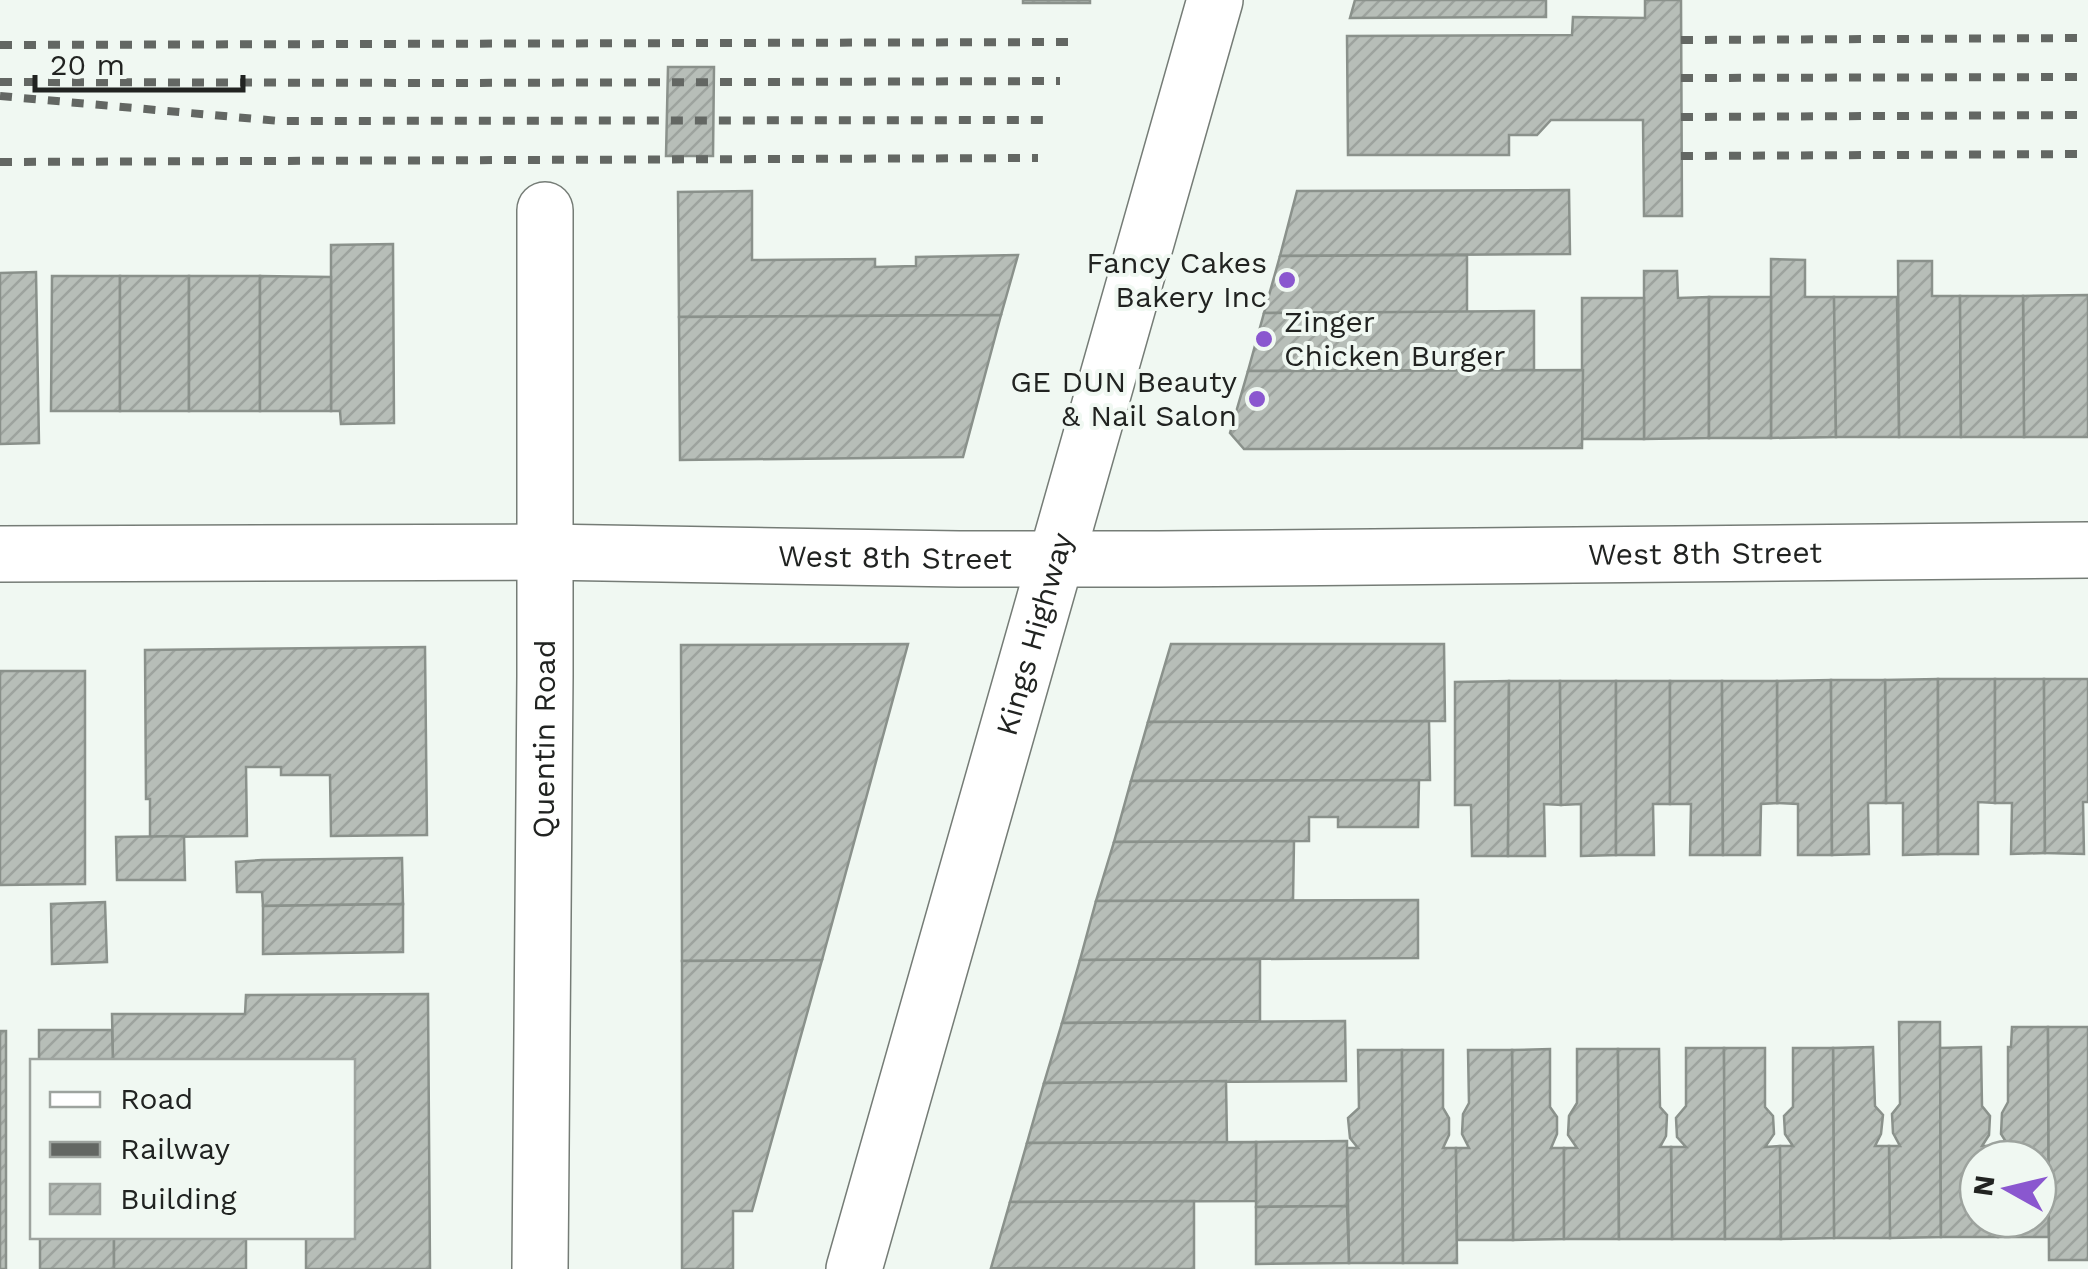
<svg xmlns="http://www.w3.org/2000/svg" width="2088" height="1269" font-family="'Work Sans',sans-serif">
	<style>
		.building { fill: url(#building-hatch); stroke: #8a918b; stroke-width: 2.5 }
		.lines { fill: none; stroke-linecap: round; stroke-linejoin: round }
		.street-casing { stroke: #757c76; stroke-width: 58 }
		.secondary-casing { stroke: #757c76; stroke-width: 58 }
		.street { stroke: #fff; stroke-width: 55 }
		.secondary { stroke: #fff; stroke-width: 55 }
		.rail { stroke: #636763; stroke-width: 8; stroke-dasharray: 12 12; stroke-linecap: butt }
		.poi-dot { fill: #8a57cf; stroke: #f0f8f2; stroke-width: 4 }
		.labels { text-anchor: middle; stroke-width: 8; stroke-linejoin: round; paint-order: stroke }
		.poi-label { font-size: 30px; fill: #212321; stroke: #f0f8f2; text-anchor: end }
		.street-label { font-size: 30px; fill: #212321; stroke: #f0f8f2 }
	</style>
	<defs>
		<pattern id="building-hatch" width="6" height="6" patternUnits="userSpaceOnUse" patternTransform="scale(2.5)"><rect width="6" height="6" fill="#b7beb8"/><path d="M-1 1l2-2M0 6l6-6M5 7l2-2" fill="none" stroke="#9da39e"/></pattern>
	</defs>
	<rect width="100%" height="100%" fill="#f0f8f2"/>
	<g class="building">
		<rect x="1023" y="0" width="67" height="3"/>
		<polygon points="1355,0 1546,0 1546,17 1350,18"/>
		<polygon points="1645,0 1681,0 1682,216 1644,216 1643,120 1551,120 1537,135 1509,135 1509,155 1348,155 1347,36 1572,35 1573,17 1645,18"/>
		<polygon points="668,67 714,67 713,156 666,156"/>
		<polygon points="1569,190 1570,254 1280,256 1297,191"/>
		<polygon points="752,191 752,260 875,259 875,267 916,266 916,257 1018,255 1001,315 679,317 678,192"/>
		<polygon points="393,244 394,423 341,424 340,411 331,411 331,245"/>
		<polygon points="1467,255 1467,312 1264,313 1280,256"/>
		<polygon points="1771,259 1805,260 1805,297 1834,297 1836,437 1771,438"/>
		<polygon points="1898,261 1932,261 1932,296 1960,296 1961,437 1899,437"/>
		<polygon points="1644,271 1677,271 1678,298 1709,297 1709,438 1644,439"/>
		<polygon points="36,272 39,443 0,444 0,273"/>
		<polygon points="52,276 120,276 120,411 51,411"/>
		<rect x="120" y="276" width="69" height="135"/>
		<rect x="189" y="276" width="71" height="135"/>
		<polygon points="260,276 331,277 331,411 260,411"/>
		<polygon points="2088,295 2088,437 2024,437 2023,296"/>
		<polygon points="1960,296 2023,296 2024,437 1961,437"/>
		<rect x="1709" y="297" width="62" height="141"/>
		<polygon points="1834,297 1897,297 1899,437 1836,437"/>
		<rect x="1582" y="298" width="62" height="141"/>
		<polygon points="1534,311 1534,370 1248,371 1264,313"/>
		<polygon points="1001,315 963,457 680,460 679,317"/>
		<polygon points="1583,370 1582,448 1244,449 1230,433 1248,371"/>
		<polygon points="908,644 822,960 682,961 681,645"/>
		<polygon points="1171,644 1444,644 1445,721 1148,722"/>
		<polygon points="425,647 427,835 331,836 330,775 281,775 281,767 246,767 247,836 150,837 150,799 146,799 145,650"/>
		<polygon points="0,671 85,671 85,884 0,885"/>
		<polygon points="1938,679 1938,854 1903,855 1903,803 1886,803 1885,680"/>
		<polygon points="1938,679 1995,679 1995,803 1978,802 1978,854 1938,854"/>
		<polygon points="1995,679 2044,679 2045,853 2011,854 2012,803 1995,803"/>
		<polygon points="2044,679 2088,679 2088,802 2083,802 2084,854 2045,853"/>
		<polygon points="1831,680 1832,855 1798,855 1798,804 1777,803 1777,681"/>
		<polygon points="1831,680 1885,680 1886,803 1868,803 1869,854 1832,855"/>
		<polygon points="1509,681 1508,856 1472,856 1471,805 1455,805 1455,682"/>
		<polygon points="1509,681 1560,681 1561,805 1544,804 1545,856 1508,856"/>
		<polygon points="1560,681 1616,681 1616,855 1581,856 1581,804 1561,805"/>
		<polygon points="1616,681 1670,681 1670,804 1653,804 1654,855 1616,855"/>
		<polygon points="1670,681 1722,681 1723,855 1690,855 1691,804 1670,804"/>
		<polygon points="1722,681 1777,681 1777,803 1761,804 1760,855 1723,855"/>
		<polygon points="1429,721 1430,780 1131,781 1148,722"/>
		<polygon points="1419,780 1418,827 1338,827 1338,817 1309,817 1309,841 1114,842 1131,781"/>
		<polygon points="184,836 185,880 117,880 116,837"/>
		<polygon points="1294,841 1293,901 1096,901 1114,842"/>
		<polygon points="402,858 403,904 263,906 262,892 237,892 236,862 262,860"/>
		<polygon points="1418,900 1418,958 1080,960 1096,901"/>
		<polygon points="105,902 107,962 52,964 51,904"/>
		<polygon points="403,904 403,952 263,954 263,906"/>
		<polygon points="1260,959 1260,1021 1062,1023 1080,960"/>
		<polygon points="822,960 752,1211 733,1211 733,1269 682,1269 682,961"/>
		<polygon points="428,994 430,1269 306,1269 306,1236 352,1236 352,1062 113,1062 112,1014 245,1014 246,995"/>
		<polygon points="1345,1021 1346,1081 1044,1083 1062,1023"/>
		<polygon points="1899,1022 1940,1022 1941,1237 1890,1238 1889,1146 1900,1146 1893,1133 1892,1114 1900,1104"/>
		<polygon points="2012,1027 2048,1027 2049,1237 1998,1237 1998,1219 2038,1219 2038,1159 1998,1159 1998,1146 2008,1145 2001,1134 2002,1113 2008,1102 2008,1047 2011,1047"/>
		<polygon points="2048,1027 2088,1027 2088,1260 2049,1260"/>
		<polygon points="39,1030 112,1030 113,1062 39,1062"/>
		<rect x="0" y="1031" width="6" height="238"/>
		<polygon points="1873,1047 1875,1106 1883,1115 1881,1134 1875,1146 1889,1146 1890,1238 1834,1238 1833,1048"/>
		<polygon points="1981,1047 1982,1106 1990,1116 1989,1135 1982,1146 1998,1146 1998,1159 1978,1159 1978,1219 1998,1219 1998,1237 1941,1237 1940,1048"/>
		<polygon points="1686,1048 1724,1048 1725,1239 1672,1239 1671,1147 1686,1147 1677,1137 1676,1118 1686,1106"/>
		<polygon points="1724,1048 1765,1048 1765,1107 1773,1116 1774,1134 1765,1147 1780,1146 1781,1239 1725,1239"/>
		<polygon points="1793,1048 1833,1048 1834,1238 1781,1239 1780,1146 1793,1146 1785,1134 1784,1116 1793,1107"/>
		<polygon points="1550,1049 1550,1107 1557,1117 1557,1134 1551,1148 1564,1148 1564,1239 1513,1240 1512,1050"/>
		<polygon points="1577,1049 1618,1049 1619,1239 1564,1239 1564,1148 1577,1148 1568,1135 1569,1116 1577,1103"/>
		<polygon points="1618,1049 1659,1049 1660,1107 1667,1115 1666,1136 1660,1147 1671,1147 1672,1239 1619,1239"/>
		<polygon points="1358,1050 1402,1050 1403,1263 1349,1263 1347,1148 1358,1148 1350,1138 1348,1118 1359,1108"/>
		<polygon points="1402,1050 1443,1050 1443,1108 1449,1118 1449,1135 1443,1148 1456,1148 1457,1263 1403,1263"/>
		<polygon points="1468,1050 1512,1050 1513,1240 1457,1240 1456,1148 1469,1148 1462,1134 1463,1114 1469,1103"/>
		<polygon points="1226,1081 1227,1142 1027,1143 1044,1083"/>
		<polygon points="1347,1141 1347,1206 1256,1207 1256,1142"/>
		<polygon points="1256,1142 1256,1201 1010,1202 1027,1143"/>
		<polygon points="1194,1201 1194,1269 991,1268 1010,1202"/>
		<polygon points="1347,1206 1349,1263 1256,1264 1256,1207"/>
		<rect x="40" y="1236" width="74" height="33"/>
		<rect x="114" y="1236" width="132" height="33"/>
	</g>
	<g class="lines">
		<g class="street-casing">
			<g id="street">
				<path id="s1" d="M0 554 545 552 959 559H1159L2088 550"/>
				<path id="s2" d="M540 1269 545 676V210"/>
			</g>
		</g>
		<g class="secondary-casing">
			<g id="secondary">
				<path id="s3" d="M854 1269 1215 0"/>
			</g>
		</g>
		<use href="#street" class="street"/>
		<use href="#secondary" class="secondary"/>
		<g class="rail">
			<polyline points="1681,40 2088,38"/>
			<polyline points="0,45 1071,42"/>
			<polyline points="1681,78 2088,77"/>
			<polyline points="0,82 444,83 1060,81"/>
			<polyline points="0,96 279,121 1050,120"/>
			<polyline points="1681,117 2088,115"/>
			<polyline points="1681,156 2088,154"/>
			<polyline points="0,162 1038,158"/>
		</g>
	</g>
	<g class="poi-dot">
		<circle cx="1287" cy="280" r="10"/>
		<circle cx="1264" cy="339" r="10"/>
		<circle cx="1257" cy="399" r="10"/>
	</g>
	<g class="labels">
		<g class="poi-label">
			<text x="1267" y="273">Fancy Cakes<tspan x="1267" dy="34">Bakery Inc</tspan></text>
			<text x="1284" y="332" text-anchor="start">Zinger<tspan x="1284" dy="34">Chicken Burger</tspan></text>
			<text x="1237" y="392">GE DUN Beauty<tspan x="1237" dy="34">&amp; Nail Salon</tspan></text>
		</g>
		<g class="street-label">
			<text dy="10" stroke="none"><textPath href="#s1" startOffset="1705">West 8th Street</textPath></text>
			<text dy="10" stroke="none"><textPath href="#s1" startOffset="895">West 8th Street</textPath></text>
			<text dy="10" stroke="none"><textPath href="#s3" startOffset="660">Kings Highway</textPath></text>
			<text dy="10" stroke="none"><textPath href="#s2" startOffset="530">Quentin Road</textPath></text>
		</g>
	</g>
	<rect x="30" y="1059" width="325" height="180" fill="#f0f8f2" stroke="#9da39e" stroke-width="2.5"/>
	<rect x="50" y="1092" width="50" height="15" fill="#ffffff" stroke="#9da39e" stroke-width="2.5"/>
	<text x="120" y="1109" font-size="30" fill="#212321">Road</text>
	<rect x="50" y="1142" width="50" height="15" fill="#636763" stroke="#9da39e" stroke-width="2.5"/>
	<text x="120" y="1159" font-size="30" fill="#212321">Railway</text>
	<rect x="50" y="1184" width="50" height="30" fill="url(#building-hatch)" stroke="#9da39e" stroke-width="2.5"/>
	<text x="120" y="1209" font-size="30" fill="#212321">Building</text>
	<g transform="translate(2008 1189) rotate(278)"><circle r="48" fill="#f0f8f2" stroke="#9da39e" stroke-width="2.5"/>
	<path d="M0-8L18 38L0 25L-18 38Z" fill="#8a57cf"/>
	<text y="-15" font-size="28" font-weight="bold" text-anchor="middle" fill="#212321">N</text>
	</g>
	<path d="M35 75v15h208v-15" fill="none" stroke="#212321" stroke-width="5"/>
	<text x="50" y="75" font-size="30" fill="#212321" stroke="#f0f8f2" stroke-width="8" paint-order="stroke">20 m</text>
</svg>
